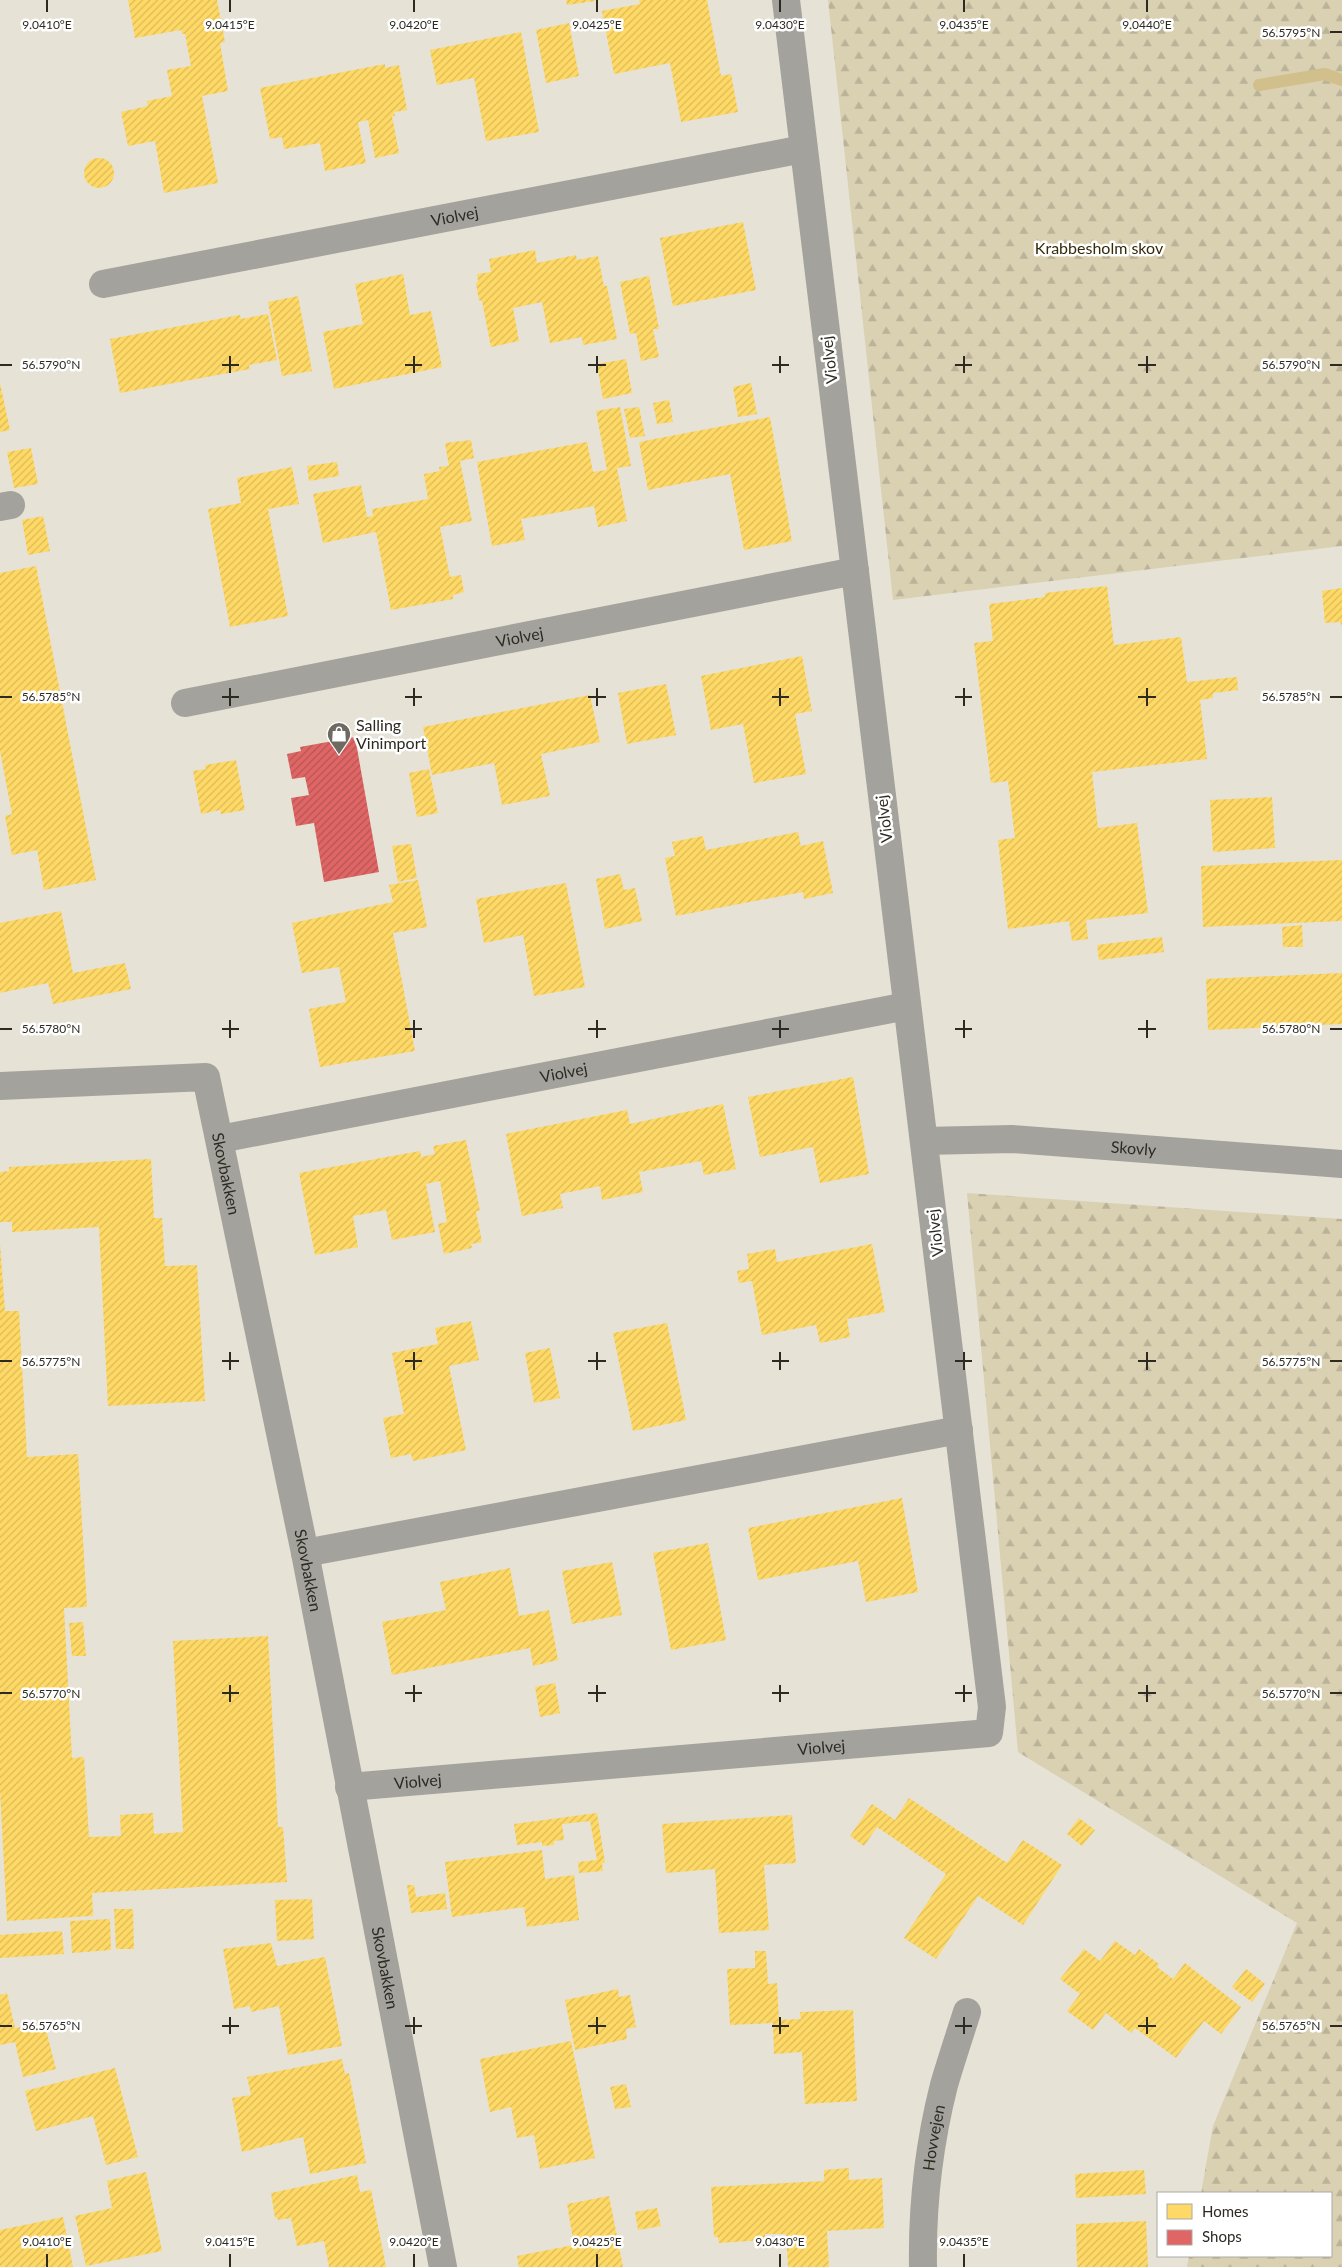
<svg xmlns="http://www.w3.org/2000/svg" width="1342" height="2267" font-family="Lato,sans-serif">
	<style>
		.forest { fill: url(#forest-firs) }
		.homes { fill: url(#homes-hatch) }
		.shops { fill: url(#shops-hatch) }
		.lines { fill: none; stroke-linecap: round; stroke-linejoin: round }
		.stream { stroke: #d2c08c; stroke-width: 12 }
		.minor { stroke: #a4a29d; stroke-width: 28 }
		.ticks { fill: none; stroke: #2d2a22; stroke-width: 2 }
		.labels { text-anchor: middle; stroke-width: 5; stroke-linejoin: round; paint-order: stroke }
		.street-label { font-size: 16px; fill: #2d2a22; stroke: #fff }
		.park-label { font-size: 16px; fill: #352b0a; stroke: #fff }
		.poi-label { font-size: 16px; fill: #2d2a22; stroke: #fff; text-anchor: start }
		.ticks-label { font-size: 12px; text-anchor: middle; fill: #2d2a22; stroke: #fff; stroke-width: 5; stroke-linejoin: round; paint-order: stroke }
	</style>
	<defs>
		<pattern id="forest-firs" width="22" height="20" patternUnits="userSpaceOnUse" patternTransform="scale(1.25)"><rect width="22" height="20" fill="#dad0b2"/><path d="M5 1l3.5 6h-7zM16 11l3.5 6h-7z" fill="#bbb399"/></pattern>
		<pattern id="homes-hatch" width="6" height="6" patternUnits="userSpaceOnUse" patternTransform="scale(1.25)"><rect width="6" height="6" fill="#ffd966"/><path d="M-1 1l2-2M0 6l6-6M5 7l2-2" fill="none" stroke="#dbba58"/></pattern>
		<pattern id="shops-hatch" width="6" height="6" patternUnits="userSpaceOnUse" patternTransform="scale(1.25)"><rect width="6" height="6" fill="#e06666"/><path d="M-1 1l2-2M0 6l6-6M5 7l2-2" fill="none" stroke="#b65454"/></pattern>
	</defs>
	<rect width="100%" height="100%" fill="#e6e2d6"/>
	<g class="forest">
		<polygon points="828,0 1342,0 1342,546 893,600"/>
		<polygon points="967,1193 1342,1219 1342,2267 1187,2267 1189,2256 1331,2256 1331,2193 1201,2193 1213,2126 1297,1923 1018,1752"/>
	</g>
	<g class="homes">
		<polygon points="128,0 217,0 225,42 220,43 228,91 202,96 218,183 164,193 155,141 128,146 121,112 148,106 147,101 172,96 167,70 191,66 185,34 182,34 181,30 135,38"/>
		<polygon points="566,0 595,0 595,1 567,5"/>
		<polygon points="639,0 707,0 721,76 731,74 738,112 681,122 670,63 614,74 602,11 640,4"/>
		<polygon points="569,23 579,76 546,83 536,30"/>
		<polygon points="521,32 539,132 486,141 474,78 437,85 430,50"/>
		<polygon points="385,64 385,68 399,65 407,110 394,112 395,116 392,116 399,153 375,158 368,120 358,122 366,163 325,171 320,143 284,149 282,137 270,139 260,88"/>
		<circle cx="99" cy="173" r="15"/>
		<polygon points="743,222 756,290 673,306 660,238"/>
		<polygon points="535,250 537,263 576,255 577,260 598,256 604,286 607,286 617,339 583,345 582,337 550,343 542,302 513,308 519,341 491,347 482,301 479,300 476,284 478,281 477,274 491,272 489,259"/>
		<polygon points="403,274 410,315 431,311 442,367 334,389 323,332 363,324 355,284"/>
		<polygon points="649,276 659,329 653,329 659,357 641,361 636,333 630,334 620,282"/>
		<polygon points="298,296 312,371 282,376 268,302"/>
		<polygon points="268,314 277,360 249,365 250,369 120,393 110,339 240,315 241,319"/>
		<polygon points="626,359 632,393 603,399 597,364"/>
		<polygon points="0,383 10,430 0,432"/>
		<polygon points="751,383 757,414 738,417 733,387"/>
		<polygon points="669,400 673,422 657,424 653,403"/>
		<polygon points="620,407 631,466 617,468 627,521 598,527 594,506 521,519 525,540 492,546 477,462 587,442 593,472 607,470 596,411"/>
		<polygon points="639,407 645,436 630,438 624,409"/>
		<polygon points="770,417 792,541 744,550 730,474 648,490 639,442"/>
		<polygon points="471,440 474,458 460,461 472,521 440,527 450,577 461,575 464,592 453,595 453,599 391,610 376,532 323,543 313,494 361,485 367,517 373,516 372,509 428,499 424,474 440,471 439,467 449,466 445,443"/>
		<polygon points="31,448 38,484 14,488 7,452"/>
		<polygon points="337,462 339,476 309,481 307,466"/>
		<polygon points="292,467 299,504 268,509 288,616 230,627 208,509 241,503 237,478"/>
		<polygon points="43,516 50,551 28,555 22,520"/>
		<polygon points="36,566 96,880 44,890 37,850 12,855 5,816 12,814 0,751 0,573"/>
		<polygon points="1107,586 1114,645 1181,637 1187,682 1237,677 1238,690 1213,693 1213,698 1200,700 1207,759 1092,772 1098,828 1137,823 1148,913 1086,920 1088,939 1072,941 1069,921 1008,929 998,840 1015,838 1008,781 991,783 974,643 993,641 989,604 1045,597 1045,593"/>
		<polygon points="1342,588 1342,626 1340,622 1325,623 1322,591"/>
		<polygon points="802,656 812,711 795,714 806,774 754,783 743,724 711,730 701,676"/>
		<polygon points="666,684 676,735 627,744 618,693"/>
		<polygon points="590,695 600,742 541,754 550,796 502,805 494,763 432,775 423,727"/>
		<polygon points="236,760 245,810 221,814 220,810 201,814 193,771 206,769 205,765"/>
		<polygon points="429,769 438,813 417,817 409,773"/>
		<polygon points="1272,797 1275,848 1213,852 1210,800"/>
		<polygon points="798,832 801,846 823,841 833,893 804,899 803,892 676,916 665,858 675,856 672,842 703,836 706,850"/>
		<polygon points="411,844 417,878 398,882 392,846"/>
		<polygon points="1342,860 1342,921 1203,927 1201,866"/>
		<polygon points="620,874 624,890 635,888 642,921 605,929 596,879"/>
		<polygon points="418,880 427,927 393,933 415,1051 320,1067 309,1009 346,1002 339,967 302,973 292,923 393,902 389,885"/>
		<polygon points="566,883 585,987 534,996 523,935 484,943 476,899"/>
		<polygon points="61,911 73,973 125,963 131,989 53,1004 48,983 0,993 0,923"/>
		<polygon points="1302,925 1303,947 1283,947 1282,927"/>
		<polygon points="1162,937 1164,952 1099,960 1097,945"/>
		<polygon points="1342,973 1342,1024 1208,1030 1206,979"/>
		<polygon points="853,1077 869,1174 820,1183 813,1147 760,1157 748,1097"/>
		<polygon points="723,1104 736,1169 704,1175 701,1161 639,1172 643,1192 602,1200 600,1186 560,1194 563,1208 522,1216 506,1134 627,1110 630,1124"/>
		<polygon points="466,1140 480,1211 476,1211 482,1242 471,1244 472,1248 444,1254 438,1224 447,1222 440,1181 426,1184 435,1232 392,1240 386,1210 353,1216 358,1247 315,1255 299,1173 420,1151 421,1157 435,1154 433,1146"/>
		<polygon points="151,1159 154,1218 162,1218 165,1266 197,1265 205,1401 108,1406 99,1227 12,1232 12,1222 0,1222 0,1172 9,1171 9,1167"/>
		<polygon points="0,1243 5,1311 19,1311 27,1457 78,1454 87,1607 64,1608 72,1758 84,1757 89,1837 121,1836 120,1815 153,1813 154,1834 183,1832 173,1641 268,1636 278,1827 283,1827 287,1882 92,1893 93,1916 7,1921 0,1790"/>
		<polygon points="872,1244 885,1312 847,1319 850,1337 820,1343 816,1325 762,1335 752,1281 739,1283 737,1271 749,1269 747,1254 775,1249 777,1262"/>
		<polygon points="471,1321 479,1360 449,1366 466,1450 413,1461 411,1454 391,1458 383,1418 404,1414 392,1353 438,1344 435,1328"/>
		<polygon points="667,1323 686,1420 633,1431 613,1333"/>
		<polygon points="550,1348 560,1398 534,1403 525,1353"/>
		<polygon points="902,1498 918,1592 866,1602 858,1561 758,1580 748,1528"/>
		<polygon points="708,1543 726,1640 671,1650 653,1553"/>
		<polygon points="612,1562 622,1615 572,1624 562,1571"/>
		<polygon points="510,1568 519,1616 549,1610 558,1660 533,1666 530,1648 392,1675 382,1622 446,1610 440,1582"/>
		<polygon points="83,1622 86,1656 72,1656 69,1623"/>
		<polygon points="555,1683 560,1713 540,1717 535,1687"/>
		<polygon points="909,1798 1007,1863 1023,1840 1062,1865 1023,1925 978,1896 936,1959 904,1938 946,1874 877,1827 864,1846 850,1836 872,1804 895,1820"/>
		<polygon points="597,1813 605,1862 602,1863 603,1871 579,1873 578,1862 597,1860 590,1821 562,1824 564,1840 554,1841 554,1845 542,1846 542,1842 517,1845 514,1824"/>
		<polygon points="792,1815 796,1863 764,1865 769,1930 719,1933 715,1869 666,1873 662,1824"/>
		<polygon points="1079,1818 1095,1830 1082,1846 1067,1834"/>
		<polygon points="542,1850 545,1879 574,1875 579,1920 527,1927 524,1907 452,1917 445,1862"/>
		<polygon points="407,1885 414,1885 416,1897 445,1893 447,1909 411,1913"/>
		<polygon points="312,1899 314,1939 277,1941 275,1900"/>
		<polygon points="114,1909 133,1909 134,1949 116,1949"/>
		<polygon points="110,1919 111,1950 72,1953 70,1921"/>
		<polygon points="62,1931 64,1954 0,1958 0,1935"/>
		<polygon points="1115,1941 1135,1955 1139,1949 1159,1964 1157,1967 1173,1979 1185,1963 1241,2007 1221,2034 1204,2021 1176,2058 1135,2028 1131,2033 1106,2013 1093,2030 1067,2011 1080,1994 1060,1979 1084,1949 1100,1961"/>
		<polygon points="271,1943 277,1966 325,1957 342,2046 288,2055 279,2006 251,2012 250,2006 234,2009 223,1949"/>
		<polygon points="755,1951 766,1951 768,1984 777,1983 779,2020 801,2019 800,2012 853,2010 857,2101 805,2104 802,2052 774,2054 773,2023 730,2025 727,1969 755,1968"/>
		<polygon points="1246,1969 1265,1984 1252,2002 1232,1987"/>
		<polygon points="618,1989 619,1997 630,1995 636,2027 626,2029 627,2039 575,2050 565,2000"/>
		<polygon points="7,1993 15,2028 44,2022 56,2069 23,2077 15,2042 0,2045 0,1995"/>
		<polygon points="571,2041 595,2158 540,2169 534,2135 517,2138 511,2107 490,2112 480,2059"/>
		<polygon points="342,2059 345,2074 349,2073 366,2163 310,2174 303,2137 242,2152 232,2098 251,2095 247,2077"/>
		<polygon points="115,2068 138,2157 106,2165 93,2116 36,2131 25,2091"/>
		<polygon points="626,2084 631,2107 615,2109 610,2087"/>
		<polygon points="849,2168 849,2180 882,2178 884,2228 827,2231 829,2267 788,2267 786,2234 765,2234 765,2240 719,2243 718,2237 714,2237 711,2187 824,2181 824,2170"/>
		<polygon points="1144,2170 1146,2194 1076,2198 1075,2174"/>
		<polygon points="146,2172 162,2251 86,2266 75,2216 112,2208 107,2181"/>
		<polygon points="357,2175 360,2192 371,2190 386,2267 329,2267 324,2241 297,2246 291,2218 278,2220 277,2217 275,2218 271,2193"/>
		<polygon points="609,2196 623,2267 519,2267 517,2256 574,2245 567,2204"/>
		<polygon points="657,2208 661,2226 638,2230 635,2212"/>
		<polygon points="63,2217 73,2267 0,2267 0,2230"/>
		<polygon points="1146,2221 1148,2267 1077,2267 1076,2224"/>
	</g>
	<polygon class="shops" points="355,737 379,872 324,882 314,823 296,826 291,798 309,795 305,777 292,779 287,754 301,751 300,747"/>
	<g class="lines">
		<polyline class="stream" points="1259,85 1325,74 1342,80"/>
		<g class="minor">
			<path id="s1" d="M103 284 803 149"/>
			<polyline points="0,507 11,505"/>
			<path id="s2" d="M185 703 855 571"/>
			<path id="s3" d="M0 1086 206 1077 305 1553 443 2267"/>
			<path id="s4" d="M220 1139 907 1006"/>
			<path id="s5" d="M924 1141 1012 1139 1342 1164"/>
			<polyline points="305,1553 959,1430"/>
			<path id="s6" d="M349 1787 989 1733 992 1707 786 0"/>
			<path id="s7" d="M923 2267C922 2207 929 2144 944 2085 951 2061 959 2037 967 2012"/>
		</g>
	</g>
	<path class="ticks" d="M47 0V12M230 0V12M414 0V12M597 0V12M780 0V12M964 0V12M1147 0V12M1330 32H1342M230 356V373M414 356V373M597 356V373M780 356V373M964 356V373M1147 356V373M0 365H12M222 365H239M405 365H422M588 365H606M772 365H789M955 365H972M1138 365H1156M1330 365H1342M230 688V706M414 688V706M597 688V706M780 688V706M964 688V706M1147 688V706M0 697H12M222 697H239M405 697H422M588 697H606M772 697H789M955 697H972M1138 697H1156M1330 697H1342M230 1020V1038M414 1020V1038M597 1020V1038M780 1020V1038M964 1020V1038M1147 1020V1038M0 1029H12M222 1029H239M405 1029H422M588 1029H606M772 1029H789M955 1029H972M1138 1029H1156M1330 1029H1342M230 1352V1370M414 1352V1370M597 1352V1370M780 1352V1370M964 1352V1370M1147 1352V1370M0 1361H12M222 1361H239M405 1361H422M588 1361H606M772 1361H789M955 1361H972M1138 1361H1156M1330 1361H1342M230 1685V1702M414 1685V1702M597 1685V1702M780 1685V1702M964 1685V1702M1147 1685V1702M0 1693H12M222 1693H239M405 1693H422M588 1693H606M772 1693H789M955 1693H972M1138 1693H1156M1330 1693H1342M230 2017V2034M414 2017V2034M597 2017V2034M780 2017V2034M964 2017V2034M1147 2017V2034M0 2026H12M222 2026H239M405 2026H422M588 2026H606M772 2026H789M955 2026H972M1138 2026H1156M1330 2026H1342M47 2254V2267M230 2254V2267M414 2254V2267M597 2254V2267M780 2254V2267M964 2254V2267"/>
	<defs>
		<g id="shop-pin" transform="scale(1.25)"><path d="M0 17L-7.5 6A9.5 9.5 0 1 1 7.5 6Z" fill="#6e6a61" stroke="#fff"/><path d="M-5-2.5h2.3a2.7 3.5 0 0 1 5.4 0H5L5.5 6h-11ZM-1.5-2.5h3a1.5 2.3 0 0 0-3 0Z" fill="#fff"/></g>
	</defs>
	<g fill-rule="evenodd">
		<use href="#shop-pin" x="339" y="734"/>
	</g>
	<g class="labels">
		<g class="street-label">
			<text dy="6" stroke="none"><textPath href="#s1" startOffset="358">Violvej</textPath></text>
			<text transform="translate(829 360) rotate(-97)" y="6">Violvej</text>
			<text dy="6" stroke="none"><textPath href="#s2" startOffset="341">Violvej</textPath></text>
			<text transform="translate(884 819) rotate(-97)" y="6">Violvej</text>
			<text dy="6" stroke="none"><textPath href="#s4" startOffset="350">Violvej</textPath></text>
			<text dy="6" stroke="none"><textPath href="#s5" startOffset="210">Skovly</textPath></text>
			<text dy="6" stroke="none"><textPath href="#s3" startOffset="305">Skovbakken</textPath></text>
			<text transform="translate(935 1233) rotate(-97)" y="6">Violvej</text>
			<text dy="6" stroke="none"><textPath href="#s3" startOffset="710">Skovbakken</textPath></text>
			<text dy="6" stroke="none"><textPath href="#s6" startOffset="474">Violvej</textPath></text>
			<text dy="6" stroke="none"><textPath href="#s6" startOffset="69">Violvej</textPath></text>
			<text dy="6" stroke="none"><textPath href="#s3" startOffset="1115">Skovbakken</textPath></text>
			<text dy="6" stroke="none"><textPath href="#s7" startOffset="130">Hovvejen</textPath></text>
		</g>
		<g class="park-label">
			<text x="1099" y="254">Krabbesholm skov</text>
		</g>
		<g class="poi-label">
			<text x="356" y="731">Salling<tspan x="356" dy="18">Vinimport</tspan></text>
		</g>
	</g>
	<g class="ticks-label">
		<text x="47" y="29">9.0410°E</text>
		<text x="230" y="29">9.0415°E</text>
		<text x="414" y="29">9.0420°E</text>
		<text x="597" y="29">9.0425°E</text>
		<text x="780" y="29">9.0430°E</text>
		<text x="964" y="29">9.0435°E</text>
		<text x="1147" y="29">9.0440°E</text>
		<text x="1291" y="37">56.5795°N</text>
		<text x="51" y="369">56.5790°N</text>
		<text x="1291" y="369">56.5790°N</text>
		<text x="51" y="701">56.5785°N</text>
		<text x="1291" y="701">56.5785°N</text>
		<text x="51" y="1033">56.5780°N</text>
		<text x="1291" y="1033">56.5780°N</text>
		<text x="51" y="1366">56.5775°N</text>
		<text x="1291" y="1366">56.5775°N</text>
		<text x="51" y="1698">56.5770°N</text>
		<text x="1291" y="1698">56.5770°N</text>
		<text x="51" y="2030">56.5765°N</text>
		<text x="1291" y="2030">56.5765°N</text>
		<text x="47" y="2246">9.0410°E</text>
		<text x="230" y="2246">9.0415°E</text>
		<text x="414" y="2246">9.0420°E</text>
		<text x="597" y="2246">9.0425°E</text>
		<text x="780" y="2246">9.0430°E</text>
		<text x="964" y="2246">9.0435°E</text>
	</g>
	<rect x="1157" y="2192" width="175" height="65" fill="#ffffff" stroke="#abaaa7"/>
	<rect x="1167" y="2204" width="25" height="15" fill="#ffd966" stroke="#abaaa7"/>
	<text x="1202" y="2217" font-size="15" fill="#2d2a22">Homes</text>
	<rect x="1167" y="2230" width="25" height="15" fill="#e06666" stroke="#abaaa7"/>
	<text x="1202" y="2242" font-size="15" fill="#2d2a22">Shops</text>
</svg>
